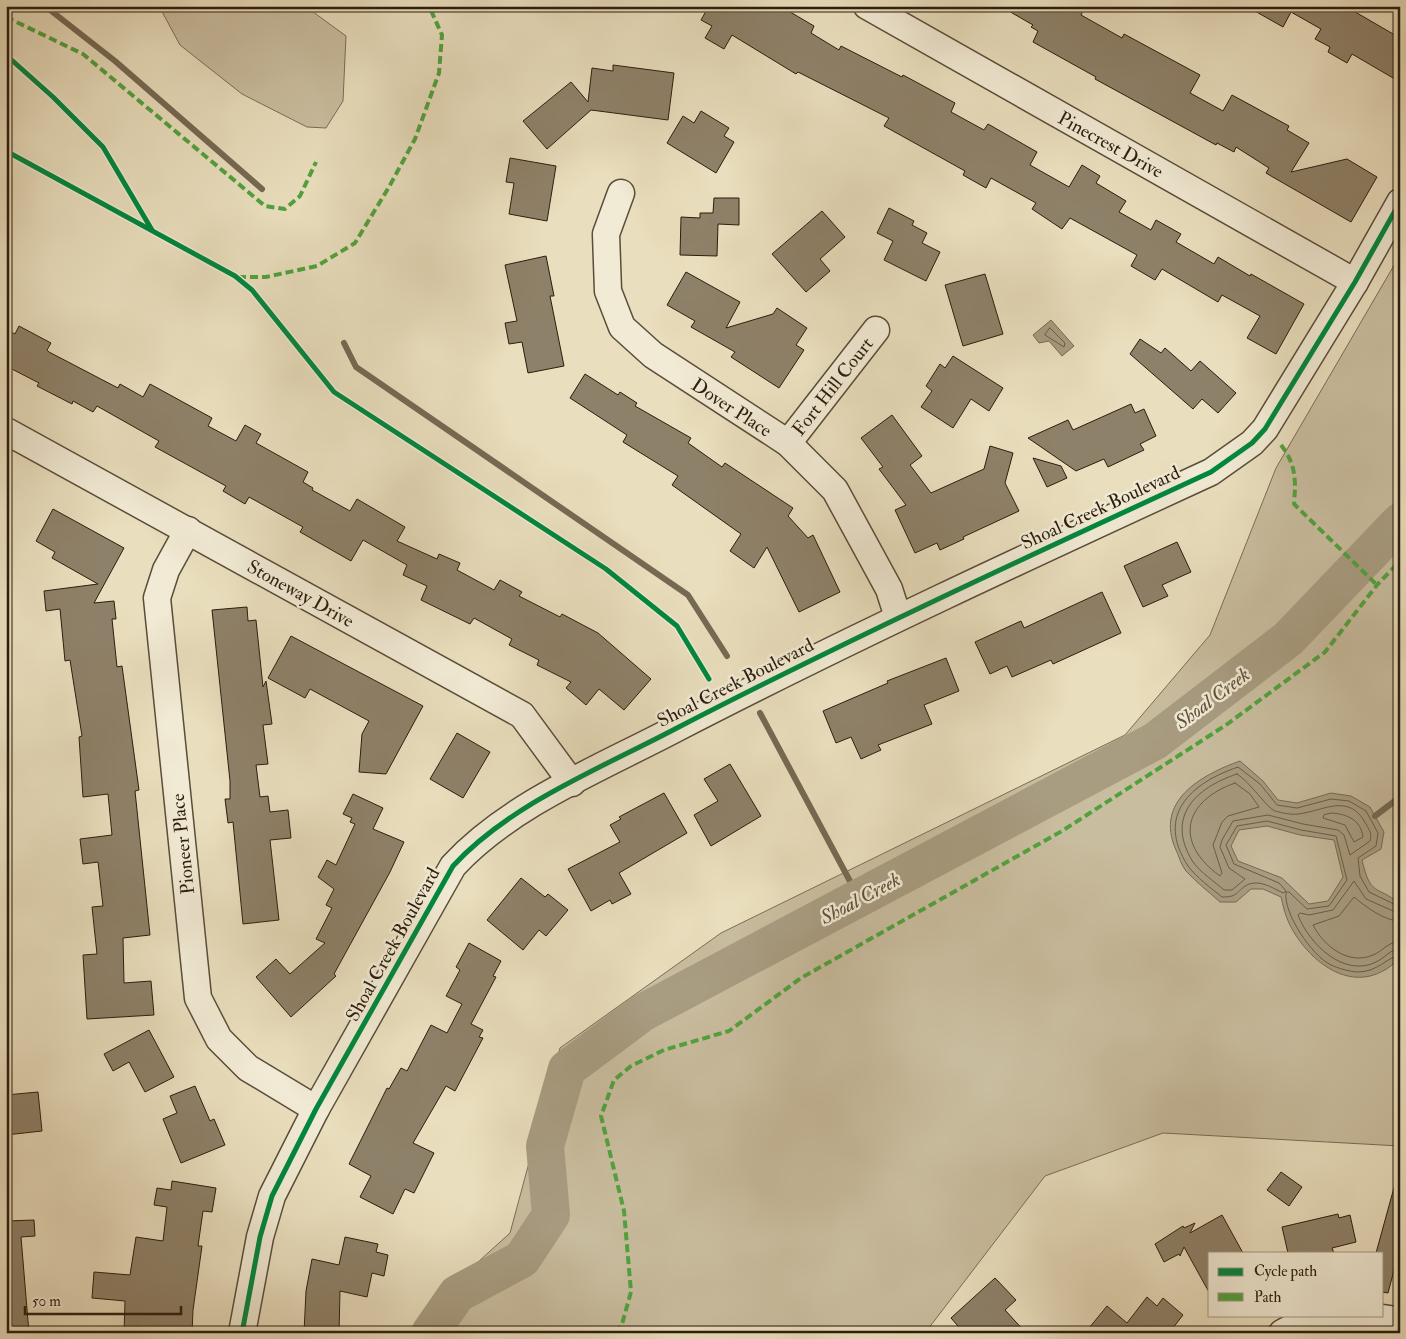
<svg xmlns="http://www.w3.org/2000/svg" width="1406" height="1339" font-family="'IM FELL Double Pica',serif">
	<style>
		.green { fill: #c9bd9f; stroke: #7a6d56 }
		.water { fill: #a89c81; stroke: #766953; fill-rule: evenodd }
		.lines { fill: none; stroke-linecap: round; stroke-linejoin: round }
		.shore { stroke: #6a5c47; stroke-width: 1 }
		.stream { stroke: #766953; stroke-width: 6 }
		.river { stroke: #a89c81; stroke-width: 38 }
		.building { fill: #8e8169; stroke: #2b1d0d }
		.minor-casing { stroke: #5a4d39; stroke-width: 29 }
		.minor { stroke: #f1ead4; stroke-width: 26 }
		.quiet { stroke: #51a23e; stroke-width: 4; stroke-dasharray: 8 4; stroke-linecap: butt }
		.cycleway-casing { stroke: #f1ead4; stroke-width: 8 }
		.cycleway { stroke: #00873e; stroke-width: 5 }
		.labels { text-anchor: middle; stroke-width: 5; stroke-linejoin: round; paint-order: stroke }
		.street-label { font-size: 19px; fill: #2b1d0d; stroke: #f1ead4 }
		.water-label { font-size: 20px; font-style: italic; fill: #5d503b; stroke: #f1ead4 }
	</style>
	<rect width="100%" height="100%" fill="#e9debd"/>
	<filter id="stains"><feTurbulence type="fractalNoise" baseFrequency=".004" numOctaves="4"/><feColorMatrix values="0 0 0 0 .2 0 0 0 0 .09 0 0 0 0 .02 0 0 0 .5 -.17"/></filter>
	<radialGradient id="worn" r=".72"><stop offset=".6" stop-color="#630" stop-opacity="0"/><stop offset="1" stop-color="#630" stop-opacity=".3"/></radialGradient>
	<g class="green">
		<polygon points="159,6 305,6 346,36 343,101 326,128 307,127 242,94 180,45"/>
		<polygon points="1400,255 1400,1146 1163,1133 1045,1176 925,1333 424,1333 424,1311 510,1233 560,1048 721,933 1125,735 1210,635 1276,468"/>
	</g>
	<g class="water">
		<polygon points="1051,320 1074,346 1062,356 1049,341 1039,343 1033,335"/>
		<path d="M1240 761 1263 781 1278 800 1297 803 1331 793 1351 796 1370 807 1384 832 1381 849 1362 860C1371 898 1376 884 1400 904V959C1394 963 1388 969 1381 972 1343 991 1304 955 1289 923 1285 915 1283 905 1281 897L1263 889H1251L1236 902H1220C1209 892 1196 882 1186 871 1181 865 1179 856 1176 850 1154 801 1201 775 1240 761ZM1267 826 1300 835 1334 840 1343 877 1328 901 1309 904 1282 878 1238 861 1231 846 1239 830Z"/>
	</g>
	<g class="lines">
		<g class="shore">
			<polygon points="1050,328 1065,343 1064,347 1045,335"/>
			<path d="M1237 774C1250 782 1267 808 1275 811 1282 813 1292 815 1298 814 1324 811 1349 792 1366 824 1370 831 1372 834 1370 841L1350 855 1344 835 1338 830 1303 824 1268 815 1233 821 1222 840 1220 847 1229 868 1245 879 1232 890H1224C1215 882 1200 872 1193 862 1165 817 1195 788 1237 774Z"/>
			<path d="M1235 783 1250 794 1259 807 1228 816 1222 822 1213 845 1222 873 1220 876C1173 842 1184 801 1235 783Z"/>
			<path d="M1332 813C1347 814 1361 820 1363 837L1354 842 1345 825 1323 818 1324 815Z"/>
			<path d="M1400 907 1369 892 1360 876 1358 858 1376 846 1378 833 1366 811 1349 801 1331 799 1297 808 1277 805 1260 784 1238 767C1191 783 1155 815 1188 866 1196 877 1212 889 1222 897 1239 897 1235 892 1247 885 1259 879 1273 888 1283 893L1286 891 1279 883 1234 864 1226 845 1237 826 1267 821 1301 830 1336 836 1347 880 1329 906 1307 909 1289 892H1286C1283 913 1312 956 1331 965 1337 968 1351 972 1358 972 1378 972 1387 957 1400 955"/>
			<path d="M1400 914 1366 899 1354 881 1333 910 1309 915 1300 913 1298 915C1309 944 1344 978 1376 962 1385 958 1390 949 1400 949"/>
			<path d="M1400 921C1384 921 1365 906 1354 897L1339 916 1313 925C1323 945 1348 966 1373 955 1383 951 1388 942 1400 941"/>
		</g>
		<g class="stream">
			<polyline points="45,6 115,61 262,189"/>
			<polyline points="344,343 356,367 688,595 727,656"/>
			<polyline points="760,713 859,898"/>
			<polyline points="1375,816 1400,797"/>
		</g>
		<polyline class="river" points="430,1333 457,1294 522,1259 551,1215 545,1146 567,1069 642,1013 1155,741 1288,639 1400,522"/>
	</g>
	<g class="building">
		<polygon points="709,6 780,6 814,26 811,33 839,50 841,46 902,77 903,75 955,103 951,112 984,130 988,124 1037,152 1030,165 1069,187 1082,165 1100,176 1096,183 1126,201 1119,212 1151,230 1156,220 1181,234 1176,242 1214,264 1218,257 1250,276 1251,274 1304,304 1276,354 1247,338 1260,316 1222,295 1218,302 1162,269 1155,280 1131,266 1137,255 1070,218 1062,229 1032,209 1036,203 991,178 986,188 963,175 965,171 884,126 889,118 798,72 796,74 732,35 724,49 705,38 712,26 701,20"/>
		<polygon points="1000,6 1086,6 1081,15 1122,38 1124,34 1200,75 1190,93 1223,111 1232,95 1289,126 1287,130 1309,143 1291,172 1347,159 1377,177 1351,222 1271,176 1266,173 1269,168 1236,147 1234,152 1217,143 1216,145 1095,79 1096,77 1033,42 1038,31 1031,27 1033,25"/>
		<polygon points="1246,6 1345,6 1400,38 1400,82 1352,54 1347,63 1328,52 1330,47 1315,39 1321,29 1291,12 1283,27"/>
		<polygon points="613,65 674,73 668,120 591,110 547,149 523,121 571,82 588,102 592,68 613,71"/>
		<polygon points="701,111 729,128 724,136 734,142 716,173 667,143 683,116 694,123"/>
		<polygon points="510,158 556,166 547,221 509,214 514,183 506,182"/>
		<polygon points="714,198 739,198 739,225 718,224 717,256 680,255 681,217 700,218 700,213 713,213"/>
		<polygon points="889,208 914,221 912,225 927,233 922,243 940,252 926,281 884,260 893,241 877,233"/>
		<polygon points="822,211 845,237 820,259 830,271 806,292 772,254"/>
		<polygon points="546,256 554,296 550,296 564,366 528,373 522,342 509,344 505,323 517,321 505,265"/>
		<polygon points="686,272 740,302 726,328 773,314 777,308 807,328 796,345 804,350 779,388 731,357 735,352 691,327 695,321 667,305"/>
		<polygon points="985,274 1003,334 963,346 945,285"/>
		<polygon points="19,326 51,343 47,350 49,352 118,388 120,384 143,397 150,384 212,418 208,426 236,441 245,425 261,434 256,443 308,472 303,482 313,488 312,490 350,511 357,499 405,527 397,541 437,559 439,554 460,563 457,570 494,590 500,580 522,592 519,596 560,617 562,614 598,633 651,679 624,710 599,689 586,705 566,688 571,682 537,665 539,660 509,645 512,639 474,618 470,624 421,600 427,586 403,575 407,565 363,540 351,561 300,532 303,527 249,497 245,504 223,491 226,486 155,447 159,441 97,406 93,412 73,401 72,404 37,386 39,383 6,366 6,329 15,334"/>
		<polygon points="1140,339 1161,353 1165,348 1191,371 1200,361 1236,393 1218,413 1202,399 1193,409 1130,354"/>
		<polygon points="953,356 1003,388 989,411 971,399 953,428 921,407 932,391 926,386 940,364 945,368"/>
		<polygon points="585,374 618,395 620,392 637,403 635,406 691,438 688,443 722,467 725,463 793,508 788,516 808,538 813,535 840,592 799,612 767,547 754,568 730,551 741,534 672,485 678,476 623,442 627,435 570,398"/>
		<polygon points="1131,404 1135,413 1144,409 1156,436 1140,444 1144,450 1108,467 1104,459 1076,471 1028,438 1068,420 1073,430"/>
		<polygon points="892,415 922,456 910,465 931,493 984,469 990,446 1013,453 1005,483 1019,511 963,537 964,539 940,550 937,543 915,553 895,510 906,505 879,469 883,467 861,438"/>
		<polygon points="1033,458 1061,466 1067,478 1047,487"/>
		<polygon points="53,509 124,548 94,603 114,601 116,619 112,619 117,667 122,666 139,790 135,791 150,935 123,938 124,983 151,981 154,1015 87,1019 83,955 97,954 92,907 103,906 98,862 83,864 80,839 112,835 108,794 83,797 79,737 82,736 70,660 65,661 60,609 46,611 44,591 98,584 52,558 55,552 36,541"/>
		<polygon points="1177,542 1191,572 1162,585 1168,596 1143,607 1124,566"/>
		<polygon points="1102,592 1121,633 1053,664 1051,660 1012,677 1007,666 990,674 975,642 1021,621 1024,628"/>
		<polygon points="247,607 248,621 256,620 263,687 266,681 272,724 263,725 268,764 256,765 260,797 268,796 270,812 288,810 291,838 270,840 279,920 243,924 233,822 228,823 225,799 230,799 230,781 212,610"/>
		<polygon points="291,636 423,706 386,774 359,772 362,734 369,721 310,689 305,698 268,678"/>
		<polygon points="946,658 959,691 924,705 932,724 878,745 881,750 861,759 851,737 836,743 823,711 888,683 887,681"/>
		<polygon points="457,733 490,752 463,798 430,779"/>
		<polygon points="730,764 761,816 711,846 694,815 718,801 704,779"/>
		<polygon points="664,793 687,833 619,873 631,894 612,904 610,900 591,911 568,869 620,842 610,825 621,819 619,817"/>
		<polygon points="353,794 383,808 373,829 404,842 390,872 334,974 336,976 291,1017 256,977 276,959 290,974 325,943 316,939 332,908 326,905 334,889 318,877 327,860 336,865 355,824 350,822 352,818 343,814"/>
		<polygon points="521,878 545,897 548,894 568,910 546,936 539,930 523,950 487,920"/>
		<polygon points="469,943 501,961 493,976 496,977 471,1024 483,1030 479,1037 483,1038 455,1091 446,1086 413,1143 434,1153 414,1193 405,1189 393,1214 360,1197 371,1176 349,1164 387,1088 389,1089 401,1068 407,1071 431,1025 447,1033 462,1004 446,996 460,970 456,967"/>
		<polygon points="149,1030 174,1077 145,1092 129,1062 113,1071 104,1054"/>
		<polygon points="195,1086 210,1121 214,1119 225,1145 181,1163 163,1119 177,1113 170,1096"/>
		<polygon points="38,1092 42,1131 6,1135 6,1095"/>
		<polygon points="1281,1172 1302,1187 1289,1206 1267,1190"/>
		<polygon points="172,1181 216,1188 212,1212 203,1211 198,1246 202,1246 193,1310 192,1333 124,1333 125,1301 92,1298 94,1272 130,1275 136,1237 163,1241 167,1207 154,1205 157,1188 171,1190"/>
		<polygon points="1395,1184 1400,1185 1400,1248 1388,1293 1382,1292 1382,1253 1376,1253"/>
		<polygon points="1338,1214 1339,1218 1350,1215 1356,1242 1332,1248 1334,1253 1288,1253 1282,1227"/>
		<polygon points="1222,1215 1243,1253 1210,1253 1210,1294 1184,1247 1180,1256 1179,1254 1164,1262 1155,1244 1183,1226 1184,1228 1195,1223 1190,1233"/>
		<polygon points="34,1220 35,1236 21,1237 29,1333 6,1333 6,1221"/>
		<polygon points="345,1237 378,1244 376,1252 388,1255 384,1276 372,1273 367,1297 340,1291 339,1333 304,1333 306,1291 312,1259 339,1265"/>
		<polygon points="995,1278 1016,1300 1005,1310 1026,1333 964,1333 951,1318"/>
		<polygon points="1147,1297 1157,1306 1163,1298 1183,1315 1169,1333 1085,1333 1107,1306 1127,1323"/>
	</g>
	<g class="lines">
		<g class="minor-casing">
			<g id="minor">
				<polyline points="867,6 1355,282"/>
				<polyline points="621,193 606,234 608,291 622,327 653,355 788,443 835,490 889,589 898,617"/>
				<polyline points="6,431 522,715 572,783"/>
				<polyline points="788,443 876,330"/>
				<polyline points="188,530 166,570 157,598 198,998 219,1039 248,1068 316,1109"/>
				<path d="M242 1333 260 1237 272 1196 316 1109 453 866C510 804 601 768 675 729 851 638 1031 555 1211 472L1252 443 1265 429 1355 282 1400 202"/>
				<path d="M1282 1333C1316 1313 1362 1313 1400 1321"/>
			</g>
		</g>
		<use href="#minor" class="minor"/>
		<g class="quiet">
			<polyline points="6,17 83,54 265,206 285,209 300,196 316,162"/>
			<polyline points="238,277 266,277 317,266 355,243 389,187 415,139 439,73 442,35 429,6"/>
			<path d="M1281 445C1296 464 1296 480 1294 504L1377 585"/>
			<polyline points="616,1333 622,1324 631,1292 624,1211 601,1116 614,1080 631,1066 664,1050 729,1031 801,978 1062,831 1226,725 1325,652 1377,585 1400,561"/>
		</g>
		<g class="cycleway-casing">
			<g id="cycleway">
				<polyline points="6,55 53,97 103,147 152,230"/>
				<polyline points="6,151 235,276 252,290 334,392 606,569 677,626 709,679"/>
				<path d="M242 1333 260 1237 272 1196 316 1109 453 866C510 804 601 768 675 729 851 638 1031 555 1211 472L1252 443 1265 429 1355 282 1400 202"/>
			</g>
		</g>
		<use href="#cycleway" class="cycleway"/>
	</g>
	<g class="labels">
		<g class="street-label">
			<text transform="translate(1111 144) rotate(29)" y="7">Pinecrest Drive</text>
			<text transform="translate(832 386) rotate(-52)" y="7">Fort Hill Court</text>
			<text transform="translate(732 407) rotate(33)" y="7">Dover Place</text>
			<text transform="translate(1100 507) rotate(-25)" y="7">Shoal Creek Boulevard</text>
			<text transform="translate(301 593) rotate(29)" y="7">Stoneway Drive</text>
			<text transform="translate(735 682) rotate(-27)" y="7">Shoal Creek Boulevard</text>
			<text transform="translate(182 844) rotate(-96)" y="7">Pioneer Place</text>
			<text transform="translate(392 944) rotate(-61)" y="7">Shoal Creek Boulevard</text>
		</g>
		<g class="water-label">
			<text transform="translate(1212 698) rotate(-37)" y="7">Shoal Creek</text>
			<text transform="translate(860 898) rotate(-28)" y="7">Shoal Creek</text>
		</g>
	</g>
	<rect width="1406" height="1339" fill="none" stroke="#e9debd" stroke-width="25"/>
	<rect x="8" y="8" width="1391" height="1324" fill="none" stroke="#2b1d0d" stroke-width="2.5"/>
	<rect x="12" y="12" width="1381" height="1314" fill="none" stroke="#2b1d0d"/>
	<rect x="1208" y="1252" width="175" height="65" fill="#f1ead4" stroke="#a29884"/>
	<rect x="1218" y="1268" width="25" height="8" fill="#00873e" stroke="#a29884"/>
	<text x="1254" y="1276" font-size="15" fill="#2b1d0d">Cycle path</text>
	<rect x="1218" y="1293" width="25" height="8" fill="#51a23e" stroke="#a29884"/>
	<text x="1254" y="1302" font-size="15" fill="#2b1d0d">Path</text>
	<path d="M25 1306v8h156v-8" fill="none" stroke="#2b1d0d" stroke-width="2.5"/>
	<text x="32" y="1306" font-size="15" fill="#2b1d0d" stroke="#f1ead4" stroke-width="4" paint-order="stroke">50 m</text>
	<rect width="100%" height="100%" filter="url(#stains)"/>
	<rect width="100%" height="100%" fill="url(#worn)"/>
</svg>
